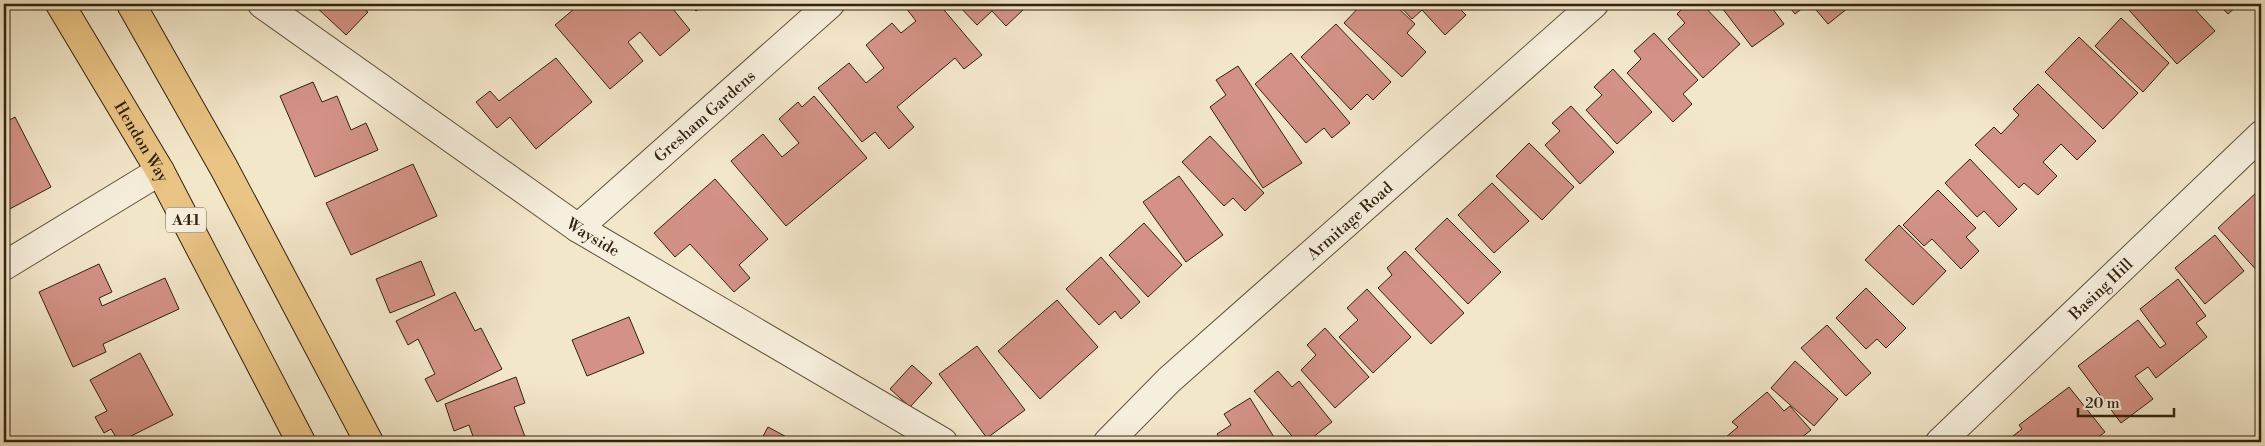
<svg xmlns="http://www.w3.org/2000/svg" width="2265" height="446" font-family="'Libre Bodoni',serif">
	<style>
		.building { fill: #d39285; stroke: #31230e }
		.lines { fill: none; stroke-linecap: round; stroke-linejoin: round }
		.minor-casing { stroke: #62543d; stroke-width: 30 }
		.highway-casing { stroke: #31230e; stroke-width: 30 }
		.minor { stroke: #f7efdd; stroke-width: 28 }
		.highway { stroke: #eac485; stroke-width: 28 }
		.labels { text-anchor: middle; stroke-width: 4.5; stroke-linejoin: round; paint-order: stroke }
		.shield { fill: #f7efdd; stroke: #6c604c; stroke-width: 1 }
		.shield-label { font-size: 15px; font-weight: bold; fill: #31230e }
		.street-label { font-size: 16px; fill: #31230e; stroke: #f7efdd }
	</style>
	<rect width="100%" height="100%" fill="#f3e7ca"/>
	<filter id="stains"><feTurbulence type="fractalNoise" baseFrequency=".004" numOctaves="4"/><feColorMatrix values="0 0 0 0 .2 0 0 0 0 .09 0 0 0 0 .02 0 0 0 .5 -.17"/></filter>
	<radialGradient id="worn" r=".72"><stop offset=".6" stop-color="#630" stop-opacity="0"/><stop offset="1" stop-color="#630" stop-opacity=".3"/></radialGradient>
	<g class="building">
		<polygon points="313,4 358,4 368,12 346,35"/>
		<polygon points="580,4 669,4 690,30 660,56 640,32 628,42 643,61 610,89 555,25"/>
		<polygon points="689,4 705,4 696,11"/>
		<polygon points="912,4 939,4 982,55 964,69 955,58 897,107 914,127 889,149 875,132 862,142 818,88 849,63 866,83 884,68 866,45 892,23 901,33 916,21 906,8"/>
		<polygon points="957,4 1019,4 1024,9 1006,26 992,11 977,25"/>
		<polygon points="1362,4 1394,4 1415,24 1407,33 1426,52 1402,77 1344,23"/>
		<polygon points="1398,4 1455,4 1466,15 1445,35 1422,10 1412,19"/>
		<polygon points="1687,4 1702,4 1740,44 1703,78 1668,39 1685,23 1677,14"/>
		<polygon points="1719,4 1769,4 1784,24 1752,47"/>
		<polygon points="1787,4 1808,4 1795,14"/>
		<polygon points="1811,4 1844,4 1848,8 1828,24"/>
		<polygon points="2136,4 2190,4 2215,31 2177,64 2129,10"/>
		<polygon points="2202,4 2215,4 2208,10"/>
		<polygon points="2218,4 2239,4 2228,14"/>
		<polygon points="2121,18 2169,63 2143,92 2095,46"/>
		<polygon points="1336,24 1391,82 1373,100 1367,94 1351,110 1301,57"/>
		<polygon points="1654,33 1698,80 1683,94 1692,104 1673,122 1627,73 1641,59 1634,51"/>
		<polygon points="2079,37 2138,93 2103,129 2045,72"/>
		<polygon points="1291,53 1350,123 1332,138 1324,128 1306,143 1255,84"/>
		<polygon points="556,58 592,102 536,149 510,117 497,128 476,102 490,91 499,101"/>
		<polygon points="1238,66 1302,163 1263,188 1210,107 1226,95 1216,80"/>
		<polygon points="1613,69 1652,112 1617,144 1586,110 1602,95 1594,87"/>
		<polygon points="313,82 322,102 337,96 351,130 366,123 378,150 315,177 280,96"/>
		<polygon points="2038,84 2096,141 2077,160 2061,144 2043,162 2057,176 2038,195 2024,183 2019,188 1975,145 1994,127 2001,134 2019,115 2013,109"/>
		<polygon points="814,96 867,158 786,226 731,161 763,134 782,157 799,143 779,119 798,102 802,107"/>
		<polygon points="1571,106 1614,152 1580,184 1545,145 1560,131 1552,123"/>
		<polygon points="15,117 51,187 4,212 4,123"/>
		<polygon points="1210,136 1264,193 1245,211 1233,198 1224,206 1182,162"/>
		<polygon points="1529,143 1574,187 1542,220 1496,176"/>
		<polygon points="1970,159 2017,209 1999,227 1984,211 1977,217 1945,183"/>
		<polygon points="413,164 437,216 351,255 326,203"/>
		<polygon points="1179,176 1223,235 1186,262 1143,202"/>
		<polygon points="715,179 768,239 739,265 750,278 734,292 690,244 675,257 654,233"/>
		<polygon points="1492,183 1529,221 1494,253 1458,215"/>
		<polygon points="1938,190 1976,228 1966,237 1979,251 1961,269 1932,239 1924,246 1903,225"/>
		<polygon points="2257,192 2261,196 2261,275 2218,228"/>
		<polygon points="1447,218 1501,272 1468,304 1415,249"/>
		<polygon points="1144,223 1182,265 1148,297 1109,255"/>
		<polygon points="1899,225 1946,271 1913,305 1865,260"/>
		<polygon points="2215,235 2244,271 2205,304 2175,268"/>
		<polygon points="1405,251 1464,313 1431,344 1378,288 1392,275 1387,268"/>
		<polygon points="1101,257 1140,302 1121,319 1115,311 1099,325 1066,289"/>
		<polygon points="421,261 435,295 390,313 376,279"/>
		<polygon points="99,264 112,292 99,298 102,306 165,278 179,309 103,344 106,352 73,367 39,292"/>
		<polygon points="2178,279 2206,316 2196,323 2207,337 2156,378 2148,367 2135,376 2153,399 2121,423 2078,366 2138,320 2160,348 2166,344 2140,309"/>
		<polygon points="1866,288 1906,328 1886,348 1877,339 1866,349 1836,318"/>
		<polygon points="1367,289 1411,337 1373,373 1339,337 1358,320 1347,308"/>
		<polygon points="455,292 475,331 481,328 502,369 437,402 425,379 435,374 418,339 408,345 396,321"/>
		<polygon points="1057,300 1098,347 1040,399 998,351"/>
		<polygon points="629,317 644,353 587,376 572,340"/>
		<polygon points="1827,325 1871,373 1846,396 1801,348"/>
		<polygon points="1325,328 1369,377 1335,408 1301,370 1316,355 1307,345"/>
		<polygon points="977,346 1025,410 987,438 939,374"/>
		<polygon points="140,353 173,415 119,442 111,429 104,433 95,417 107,411 90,380"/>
		<polygon points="1795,361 1838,399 1814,426 1771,388"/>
		<polygon points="912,365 932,383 910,407 890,389"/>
		<polygon points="1278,371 1292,387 1299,381 1332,422 1307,442 1297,442 1254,391"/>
		<polygon points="516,377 525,403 514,407 527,442 475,442 469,425 454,431 445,404"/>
		<polygon points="2069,387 2105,432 2092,442 2012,442 2009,439 2022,429 2019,425"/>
		<polygon points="1767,392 1784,411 1790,406 1811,430 1796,442 1720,442 1738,427 1732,422"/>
		<polygon points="1250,398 1277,442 1222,442 1217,434 1231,425 1224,414"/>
		<polygon points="768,427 794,441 793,442 760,442"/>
		<polygon points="1201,436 1207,442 1194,442"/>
	</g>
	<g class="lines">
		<g class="minor-casing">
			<g id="minor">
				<path id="s1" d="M262 4 578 228 943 442"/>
				<path id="s2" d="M578 228 830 4"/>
				<polyline points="4,266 160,171"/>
				<path id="s3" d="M1108 442 1169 380 1594 4"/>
				<path id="s4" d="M1940 442 2261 135"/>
			</g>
		</g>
		<g class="highway-casing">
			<g id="highway">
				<path id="s5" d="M60 4 160 171 301 442"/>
				<polyline points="131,4 224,168 369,442"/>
			</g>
		</g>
		<use href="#minor" class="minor"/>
		<use href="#highway" class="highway"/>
	</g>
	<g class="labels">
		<rect class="shield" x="166" y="207.5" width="40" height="25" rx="4"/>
		<g class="shield-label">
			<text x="186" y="225">A41</text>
		</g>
		<g class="street-label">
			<text dy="6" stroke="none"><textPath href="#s2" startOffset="169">Gresham Gardens</textPath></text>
			<text dy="6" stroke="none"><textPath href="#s5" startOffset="160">Hendon Way</textPath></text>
			<text dy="6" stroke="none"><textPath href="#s3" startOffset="328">Armitage Road</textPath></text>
			<text dy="6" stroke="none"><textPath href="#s1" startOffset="405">Wayside</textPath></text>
			<text dy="6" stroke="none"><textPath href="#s4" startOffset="222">Basing Hill</textPath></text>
		</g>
	</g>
	<rect width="2265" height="446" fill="none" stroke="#f3e7ca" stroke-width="20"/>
	<rect x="5" y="5" width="2255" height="436" fill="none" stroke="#31230e" stroke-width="2.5"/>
	<rect x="10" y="10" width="2245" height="426" fill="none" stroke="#31230e"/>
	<path d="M2078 408v8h96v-8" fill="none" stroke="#31230e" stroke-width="2.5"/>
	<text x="2085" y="408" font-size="15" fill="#31230e" stroke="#f7efdd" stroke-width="4" paint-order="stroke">20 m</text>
	<rect width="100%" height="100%" filter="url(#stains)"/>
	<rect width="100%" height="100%" fill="url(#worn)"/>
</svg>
